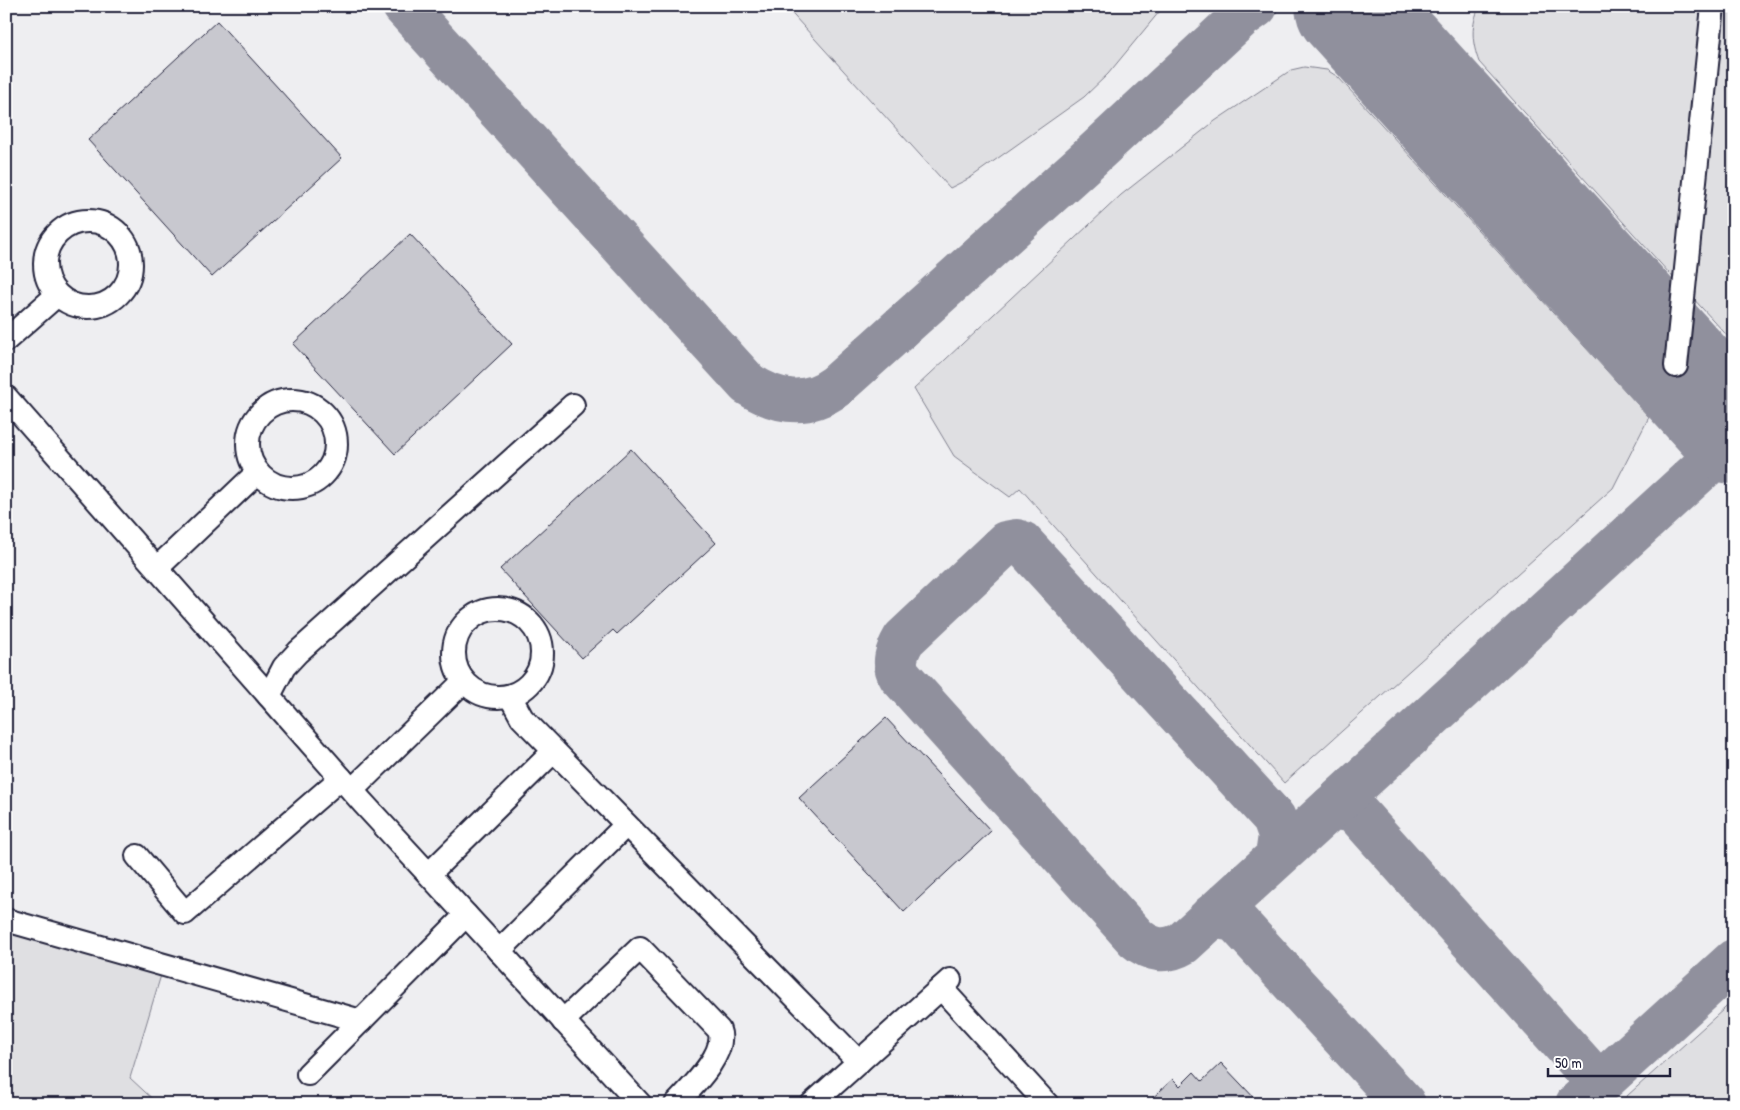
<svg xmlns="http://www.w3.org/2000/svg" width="1740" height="1110" font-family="'Patrick Hand',sans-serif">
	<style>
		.built { fill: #eeeef1 }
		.green { fill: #dfdfe2; stroke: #80808e }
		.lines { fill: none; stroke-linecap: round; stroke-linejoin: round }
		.taxiway { stroke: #90909d; stroke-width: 44 }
		.runway { stroke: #90909d; stroke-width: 110 }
		.building { fill: #c8c8cf; stroke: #22223b }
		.minor-casing { stroke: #22223b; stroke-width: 26 }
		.minor { stroke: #fff; stroke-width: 22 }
	</style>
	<rect width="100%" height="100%" fill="#fff"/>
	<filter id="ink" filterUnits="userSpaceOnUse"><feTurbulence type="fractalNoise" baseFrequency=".02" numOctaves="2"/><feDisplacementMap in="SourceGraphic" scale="10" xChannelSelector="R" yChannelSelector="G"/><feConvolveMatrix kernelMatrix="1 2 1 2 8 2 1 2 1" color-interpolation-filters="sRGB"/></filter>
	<g filter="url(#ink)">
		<rect class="built" x="6" y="6" width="1728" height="1098"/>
		<g class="green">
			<polygon points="785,6 1164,6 1108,74 1084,97 970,178 950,188"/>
			<path d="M1480 6H1708L1678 283 1479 62C1472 43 1470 25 1480 6Z"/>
			<polygon points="1720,6 1734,6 1734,343 1691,296"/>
			<polygon points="1304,67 1327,70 1338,77 1649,417 1613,488 1284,783 1020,488 1010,497 954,456 914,389 1121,195 1215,121 1291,70"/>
			<polygon points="6,929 161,975 130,1078 158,1104 6,1104"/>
			<polygon points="1734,1000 1734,1104 1618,1104"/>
		</g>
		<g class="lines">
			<g class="taxiway">
				<path d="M404 6 748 384C778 403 806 408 836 386L1083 164 1242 16 1256 6"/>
				<polyline points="1378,6 1379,39"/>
				<polyline points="1332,807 1355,811 1586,1069 1595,1075 1606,1077"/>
				<path d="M1277 857 1280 835 1274 818 1022 543 1017 541 1006 543 904 639C897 651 892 663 900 676L1136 938C1151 951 1166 953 1183 943L1727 446 1729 424"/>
				<polyline points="1212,916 1235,920 1404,1104"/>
				<polyline points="1577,1104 1734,961"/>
			</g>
			<polyline class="runway" points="1350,6 1734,429"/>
		</g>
		<g class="building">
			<polygon points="217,21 342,158 212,277 88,140"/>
			<polygon points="410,234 512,344 395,454 293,344"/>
			<polygon points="631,449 716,543 617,634 613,630 582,658 500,569"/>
			<polygon points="886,718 991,831 904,912 799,798"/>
			<polygon points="1221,1063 1260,1104 1146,1104 1173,1079 1180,1086 1194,1072 1202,1081"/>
		</g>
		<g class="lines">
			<g class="minor-casing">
				<g id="minor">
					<circle cx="88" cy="264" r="43"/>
					<polyline points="6,340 57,295"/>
					<polyline points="1676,366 1713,6"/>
					<polyline points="6,397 363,803 640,1104"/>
					<circle cx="292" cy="444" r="44"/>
					<polyline points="157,568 258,472"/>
					<circle cx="498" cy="653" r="44"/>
					<polyline points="269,696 284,667 298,652 573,405"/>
					<polyline points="510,696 522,718 859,1062"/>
					<polyline points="352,790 463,682"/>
					<polyline points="137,856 185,913 341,778"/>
					<polyline points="429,874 554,751"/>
					<polyline points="6,920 361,1021"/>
					<polyline points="499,951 626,825"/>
					<polyline points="941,988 1047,1104"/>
					<path d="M563 1021 640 948 719 1030C728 1053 691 1088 676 1104"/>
					<polyline points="308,1074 466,915"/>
					<polyline points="812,1104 950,980"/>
				</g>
			</g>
			<use href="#minor" class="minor"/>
		</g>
	</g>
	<rect width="1740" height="1110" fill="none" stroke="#fff" stroke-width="25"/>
	<rect x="12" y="12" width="1715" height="1085" fill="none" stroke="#22223b" stroke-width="2" filter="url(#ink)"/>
	<path d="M1548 1068v8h122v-8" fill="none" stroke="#22223b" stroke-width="2.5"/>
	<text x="1555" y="1068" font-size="15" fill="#22223b" stroke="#ffffff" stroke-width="4" paint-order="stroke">50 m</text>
</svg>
